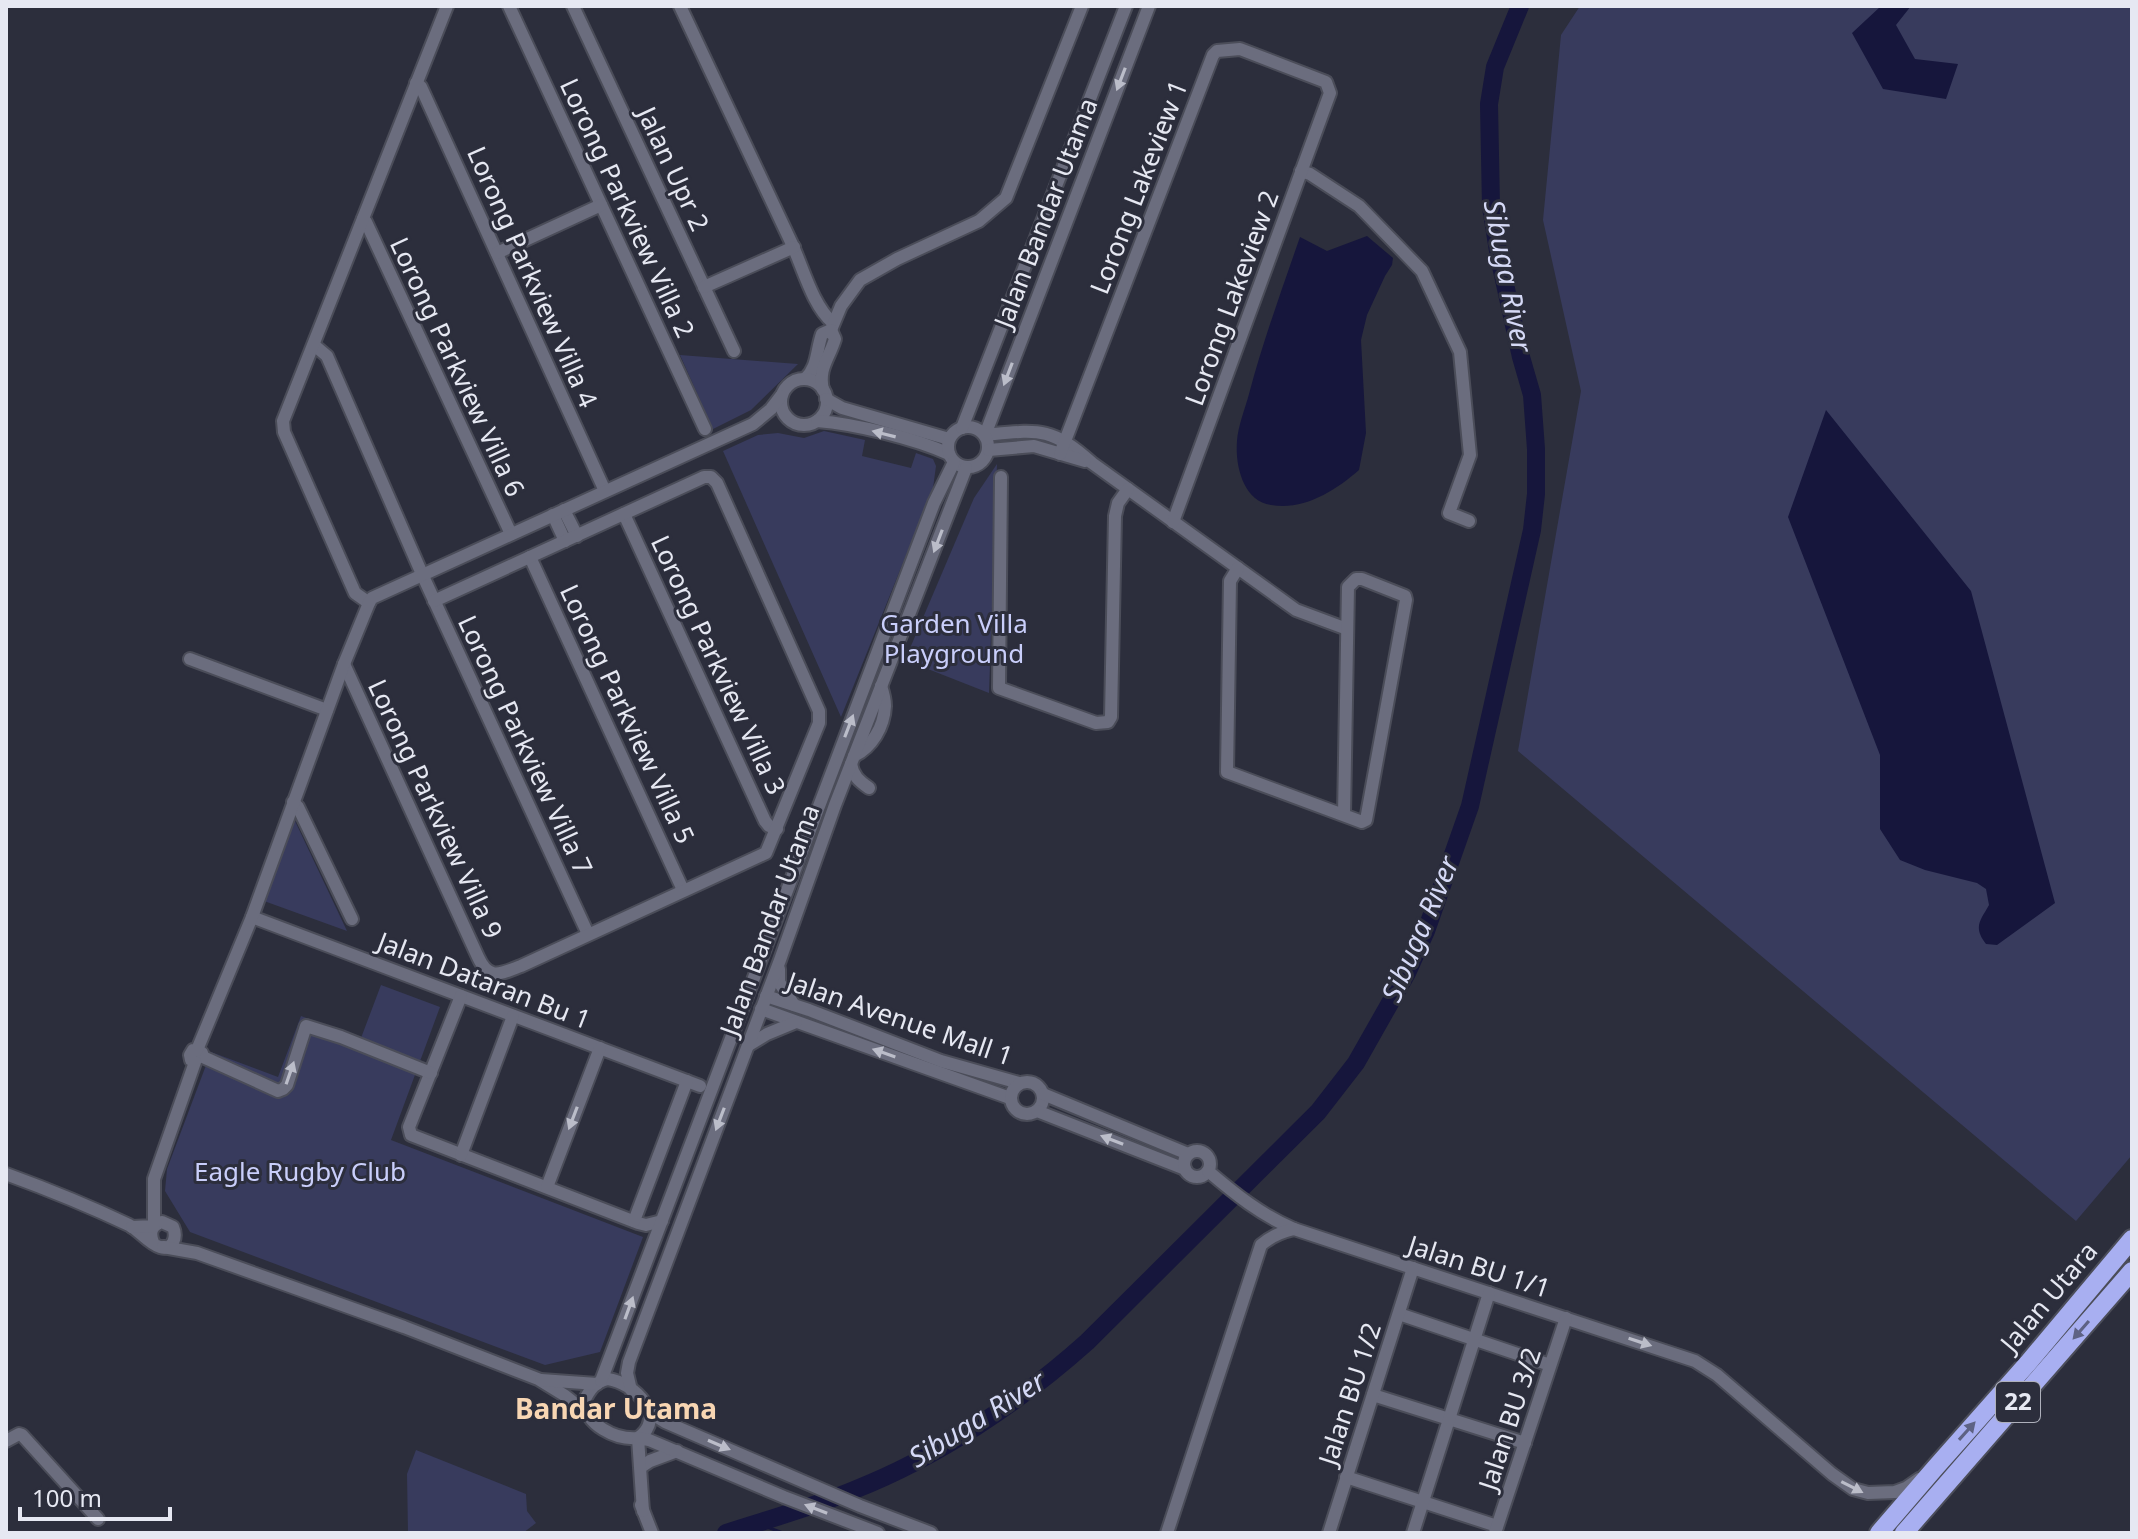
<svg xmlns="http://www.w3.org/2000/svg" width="2138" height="1539" font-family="'Noto Sans',sans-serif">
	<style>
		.green { fill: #383b5d }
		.water { fill: #16163c }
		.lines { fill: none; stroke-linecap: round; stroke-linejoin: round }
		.stream { stroke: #16163c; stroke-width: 3 }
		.river { stroke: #16163c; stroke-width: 18 }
		.minor-casing { stroke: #4b4d59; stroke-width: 16 }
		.highway-casing { stroke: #4b4d59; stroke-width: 22 }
		.minor { stroke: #6b6d7e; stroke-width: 12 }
		.highway { stroke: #a8aff1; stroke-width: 18 }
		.oneway { fill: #bbbdc9 }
		.oneway2 { fill: #5e6284 }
		.labels { text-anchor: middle; stroke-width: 6; stroke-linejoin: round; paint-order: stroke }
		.shield { fill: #2c2e3c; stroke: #aeb0bb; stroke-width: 2 }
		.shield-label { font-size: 24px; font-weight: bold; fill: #e6e8f2 }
		.street-label { font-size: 26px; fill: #e6e8f2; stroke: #2c2e3c }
		.park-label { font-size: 26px; fill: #c9cefa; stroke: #2c2e3c }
		.water-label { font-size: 28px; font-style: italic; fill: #d5d9f6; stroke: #2c2e3c }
		.neighbourhood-label { font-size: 28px; font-weight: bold; fill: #f8d6b3; stroke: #2c2e3c }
	</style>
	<rect width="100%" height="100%" fill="#2c2e3c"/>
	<g class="green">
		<polygon points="1580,6 2132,6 2132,1155 2076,1221 1518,751 1581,391 1543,220 1561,35"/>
		<polygon points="680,355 798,364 751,410 713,429"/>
		<polygon points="824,431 865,440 862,456 911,468 916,453 933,459 936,466 933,488 841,717 723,451 758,435 778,433 804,438"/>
		<polygon points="997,464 989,693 905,660 974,498"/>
		<polygon points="295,821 347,931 264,901"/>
		<polygon points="381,985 440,1007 391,1140 643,1237 600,1352 545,1365 190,1232 165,1191 167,1169 211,1052 278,1077 301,1016 361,1038"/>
		<polygon points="416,1450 526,1494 527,1511 536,1523 523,1533 408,1533 407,1474"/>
	</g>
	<g class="water">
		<polygon points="1881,6 1911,6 1896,25 1915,59 1958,64 1946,99 1883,89 1852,33"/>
		<path d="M1367 236 1393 258 1392 265 1385 276 1367 315 1361 340 1366 433 1359 470C1335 491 1303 511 1271 505 1243 501 1235 465 1237 441 1238 426 1245 409 1249 394 1263 341 1282 289 1300 237L1327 251Z"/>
		<path d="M1826 410 1971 591 2055 903 1997 945 1986 944C1973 927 1980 921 1989 905L1986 889 1977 883 1925 870 1900 860 1880 829V755L1788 517Z"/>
	</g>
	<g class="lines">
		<polyline class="stream" points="756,1523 783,1533"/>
		<path class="river" d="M726 1533C769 1519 813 1507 854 1490 938 1457 1020 1402 1087 1342L1318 1112 1356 1063 1407 973 1426 931 1470 806 1532 530 1536 494V449L1532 395 1521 357 1499 257 1491 207 1489 104 1495 67 1520 6"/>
		<g class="minor-casing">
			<g id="minor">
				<polyline points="509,6 705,429"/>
				<polyline points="573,6 734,351"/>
				<path d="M680 6C717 85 754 163 791 242 803 267 812 305 833 323"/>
				<path d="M1149 6 985 435C1038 430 1051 426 1092 463L1296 610 1347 629"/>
				<polyline points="416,83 421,87 605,491"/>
				<polyline points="1301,171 1310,174 1359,206 1422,271 1460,352 1470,455 1449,513 1469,521"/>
				<polyline points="363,219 366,222 511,534"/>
				<polyline points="497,253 601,205"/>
				<polyline points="704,287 794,247"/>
				<polyline points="314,345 327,356 422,574 588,934"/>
				<path d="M805 379C818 367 816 351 822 334L831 330 841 306 860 280 897 259 979 221 1006 198 1082 6"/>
				<circle cx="804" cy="402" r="23"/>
				<path d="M823 390C818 368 829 359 835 339L831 330"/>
				<polyline points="826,399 842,408 949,439"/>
				<path d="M817 421C855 424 914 438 949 454"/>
				<circle cx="968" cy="447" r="20"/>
				<polyline points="962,428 1126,6"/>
				<polyline points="989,450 1034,446 1085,461"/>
				<polyline points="1060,454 1213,55 1217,51 1240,49 1326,82 1330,93 1173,522"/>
				<polyline points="1001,477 999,688 1096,723 1108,722 1111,717 1115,516 1118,503 1128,489"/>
				<polyline points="564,510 577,536"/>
				<polyline points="624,514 765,821 769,826 777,829"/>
				<polyline points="553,515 565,541"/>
				<polyline points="530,557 683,890"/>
				<polyline points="1238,568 1230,581 1227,772 1362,822 1366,820 1406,600 1405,596 1362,579 1356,579 1348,587 1344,815"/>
				<polyline points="369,603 355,593 284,432 283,421 447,6"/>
				<polyline points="190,659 327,710"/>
				<path d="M344 664 478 957C489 981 500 974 521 966L766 853 819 723V711L717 483 711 477H704L434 601"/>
				<path d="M854 756C872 747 884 727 885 706 885 700 883 692 881 686"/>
				<path d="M851 764C853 776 859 781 869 788"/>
				<polyline points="293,802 298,807 352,919"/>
				<polyline points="252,917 700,1086"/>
				<polyline points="779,969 779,982 794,1005"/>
				<polyline points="461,996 409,1127 411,1135 638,1223 646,1225 662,1221"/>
				<polyline points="766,996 809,1010 941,1061 1019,1083"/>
				<polyline points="761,1009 1010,1098"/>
				<polyline points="749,1045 767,1034 796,1022"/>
				<polyline points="197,1050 202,1053 203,1057 278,1091 283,1089 287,1085 306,1026 341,1037 431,1073"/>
				<circle cx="1027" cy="1098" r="16"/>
				<polyline points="1043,1094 1188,1154"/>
				<polyline points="1037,1111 1185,1169"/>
				<circle cx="1197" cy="1164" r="13"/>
				<polyline points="461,1155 513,1016"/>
				<path d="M1208 1171C1235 1194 1261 1215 1294 1229L1695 1361 1717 1375 1832 1474 1853 1489 1868 1493 1895 1492 1906 1488 1919 1479"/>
				<path d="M6 1174C47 1189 89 1206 129 1225 139 1230 149 1244 160 1247 174 1251 177 1236 173 1227L162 1222C152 1225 149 1232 153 1242"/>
				<polyline points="547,1187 600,1048"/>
				<polyline points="634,1221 687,1081"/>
				<polyline points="132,1227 154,1226 154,1179 195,1062 191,1060 190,1055 193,1050 197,1050 252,917 344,664 369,603 372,598 753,424 771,409 781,396"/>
				<polyline points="163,1247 197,1253 404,1327 538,1379 564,1395 588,1414"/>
				<polyline points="1399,1314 1550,1365"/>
				<path d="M608 1379C635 1383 668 1417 638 1438 615 1440 586 1425 584 1401 590 1389 595 1382 608 1379Z"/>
				<polyline points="541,1380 597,1384"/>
				<polyline points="601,1381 934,503 954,462"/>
				<polyline points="631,1390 627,1373 629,1362 780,960 835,805 966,468"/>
				<polyline points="1373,1395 1525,1443"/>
				<polyline points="649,1412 665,1422 860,1506 931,1533"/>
				<polyline points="6,1441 19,1434 22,1435 98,1519"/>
				<polyline points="641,1467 650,1461 677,1451"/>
				<polyline points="1346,1477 1497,1526"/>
				<polyline points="641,1505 652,1533"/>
				<polyline points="643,1511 638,1438 649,1440 784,1497 878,1533"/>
				<path d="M1167 1533 1261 1245C1271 1236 1281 1232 1294 1229"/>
				<polyline points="1329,1533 1413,1268"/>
				<polyline points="1413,1533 1489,1293"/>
				<polyline points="1495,1533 1566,1318"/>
			</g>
		</g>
		<g class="highway-casing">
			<g id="highway">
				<polyline points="1879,1533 1935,1468 2028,1363 2132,1239"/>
				<polyline points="1904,1533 2132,1271"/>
			</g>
		</g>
		<use href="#minor" class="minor"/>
		<use href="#highway" class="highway"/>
	</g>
	<defs><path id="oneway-solid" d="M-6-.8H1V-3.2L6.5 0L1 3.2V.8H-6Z" transform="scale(2)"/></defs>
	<g class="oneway">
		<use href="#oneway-solid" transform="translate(1121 79) rotate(111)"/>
		<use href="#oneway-solid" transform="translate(1008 374) rotate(111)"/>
		<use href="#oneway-solid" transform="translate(884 434) rotate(-166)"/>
		<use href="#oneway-solid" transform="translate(938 541) rotate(111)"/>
		<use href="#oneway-solid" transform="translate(849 726) rotate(-69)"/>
		<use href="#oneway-solid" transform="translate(884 1053) rotate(-161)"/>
		<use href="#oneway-solid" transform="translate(290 1073) rotate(-71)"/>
		<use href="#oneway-solid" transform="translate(573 1118) rotate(111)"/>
		<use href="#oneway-solid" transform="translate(720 1119) rotate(111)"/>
		<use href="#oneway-solid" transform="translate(1112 1140) rotate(-159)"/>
		<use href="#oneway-solid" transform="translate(629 1308) rotate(-70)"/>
		<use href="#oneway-solid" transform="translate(1640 1342) rotate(18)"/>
		<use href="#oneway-solid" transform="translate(719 1445) rotate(23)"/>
		<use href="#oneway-solid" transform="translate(1852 1487) rotate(27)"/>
		<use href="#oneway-solid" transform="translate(816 1509) rotate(-159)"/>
	</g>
	<g class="oneway2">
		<use href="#oneway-solid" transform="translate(2081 1330) rotate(131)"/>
		<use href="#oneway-solid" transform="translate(1967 1431) rotate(-48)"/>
	</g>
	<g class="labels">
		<rect class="shield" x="1996" y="1382" width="44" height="40" rx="6"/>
		<g class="shield-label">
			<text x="2018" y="1410">22</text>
		</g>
		<g class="street-label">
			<text transform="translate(673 169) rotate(65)" y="9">Jalan Upr 2</text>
			<text transform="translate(1139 187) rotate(-69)" y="9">Lorong Lakeview 1</text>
			<text transform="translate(627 208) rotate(65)" y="9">Lorong Parkview Villa 2</text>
			<text transform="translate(1046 213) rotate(-69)" y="9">Jalan Bandar Utama</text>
			<text transform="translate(532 277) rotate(66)" y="9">Lorong Parkview Villa 4</text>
			<text transform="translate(1232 298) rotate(-70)" y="9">Lorong Lakeview 2</text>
			<text transform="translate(457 367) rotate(65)" y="9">Lorong Parkview Villa 6</text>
			<text transform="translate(718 665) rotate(65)" y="9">Lorong Parkview Villa 3</text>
			<text transform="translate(627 714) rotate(65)" y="9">Lorong Parkview Villa 5</text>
			<text transform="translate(525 745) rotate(65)" y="9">Lorong Parkview Villa 7</text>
			<text transform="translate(435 809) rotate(65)" y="9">Lorong Parkview Villa 9</text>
			<text transform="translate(770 920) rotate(-70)" y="9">Jalan Bandar Utama</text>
			<text transform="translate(484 981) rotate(21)" y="9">Jalan Dataran Bu 1</text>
			<text transform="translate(900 1019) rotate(19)" y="9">Jalan Avenue Mall 1</text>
			<text transform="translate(1479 1267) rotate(18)" y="9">Jalan BU 1/1</text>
			<text transform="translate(2049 1297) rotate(-50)" y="9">Jalan Utara</text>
			<text transform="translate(1350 1394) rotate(-72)" y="9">Jalan BU 1/2</text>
			<text transform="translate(1510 1419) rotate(-72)" y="9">Jalan BU 3/2</text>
		</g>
		<g class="park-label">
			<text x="954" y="633">Garden Villa<tspan x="954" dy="30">Playground</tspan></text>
			<text x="300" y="1181">Eagle Rugby Club</text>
		</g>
		<g class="water-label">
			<text transform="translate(1508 276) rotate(79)" y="10">Sibuga River</text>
			<text transform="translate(1420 929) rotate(-67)" y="10">Sibuga River</text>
			<text transform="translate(977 1419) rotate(-32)" y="10">Sibuga River</text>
		</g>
		<g class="neighbourhood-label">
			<text x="616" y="1419">Bandar Utama</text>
		</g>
	</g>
	<rect width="2138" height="1539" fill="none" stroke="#e6e8f2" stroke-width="16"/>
	<path d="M20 1507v12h150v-12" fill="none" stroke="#e6e8f2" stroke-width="4"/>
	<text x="32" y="1507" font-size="24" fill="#e6e8f2" stroke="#2c2e3c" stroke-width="6" paint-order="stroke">100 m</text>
</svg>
